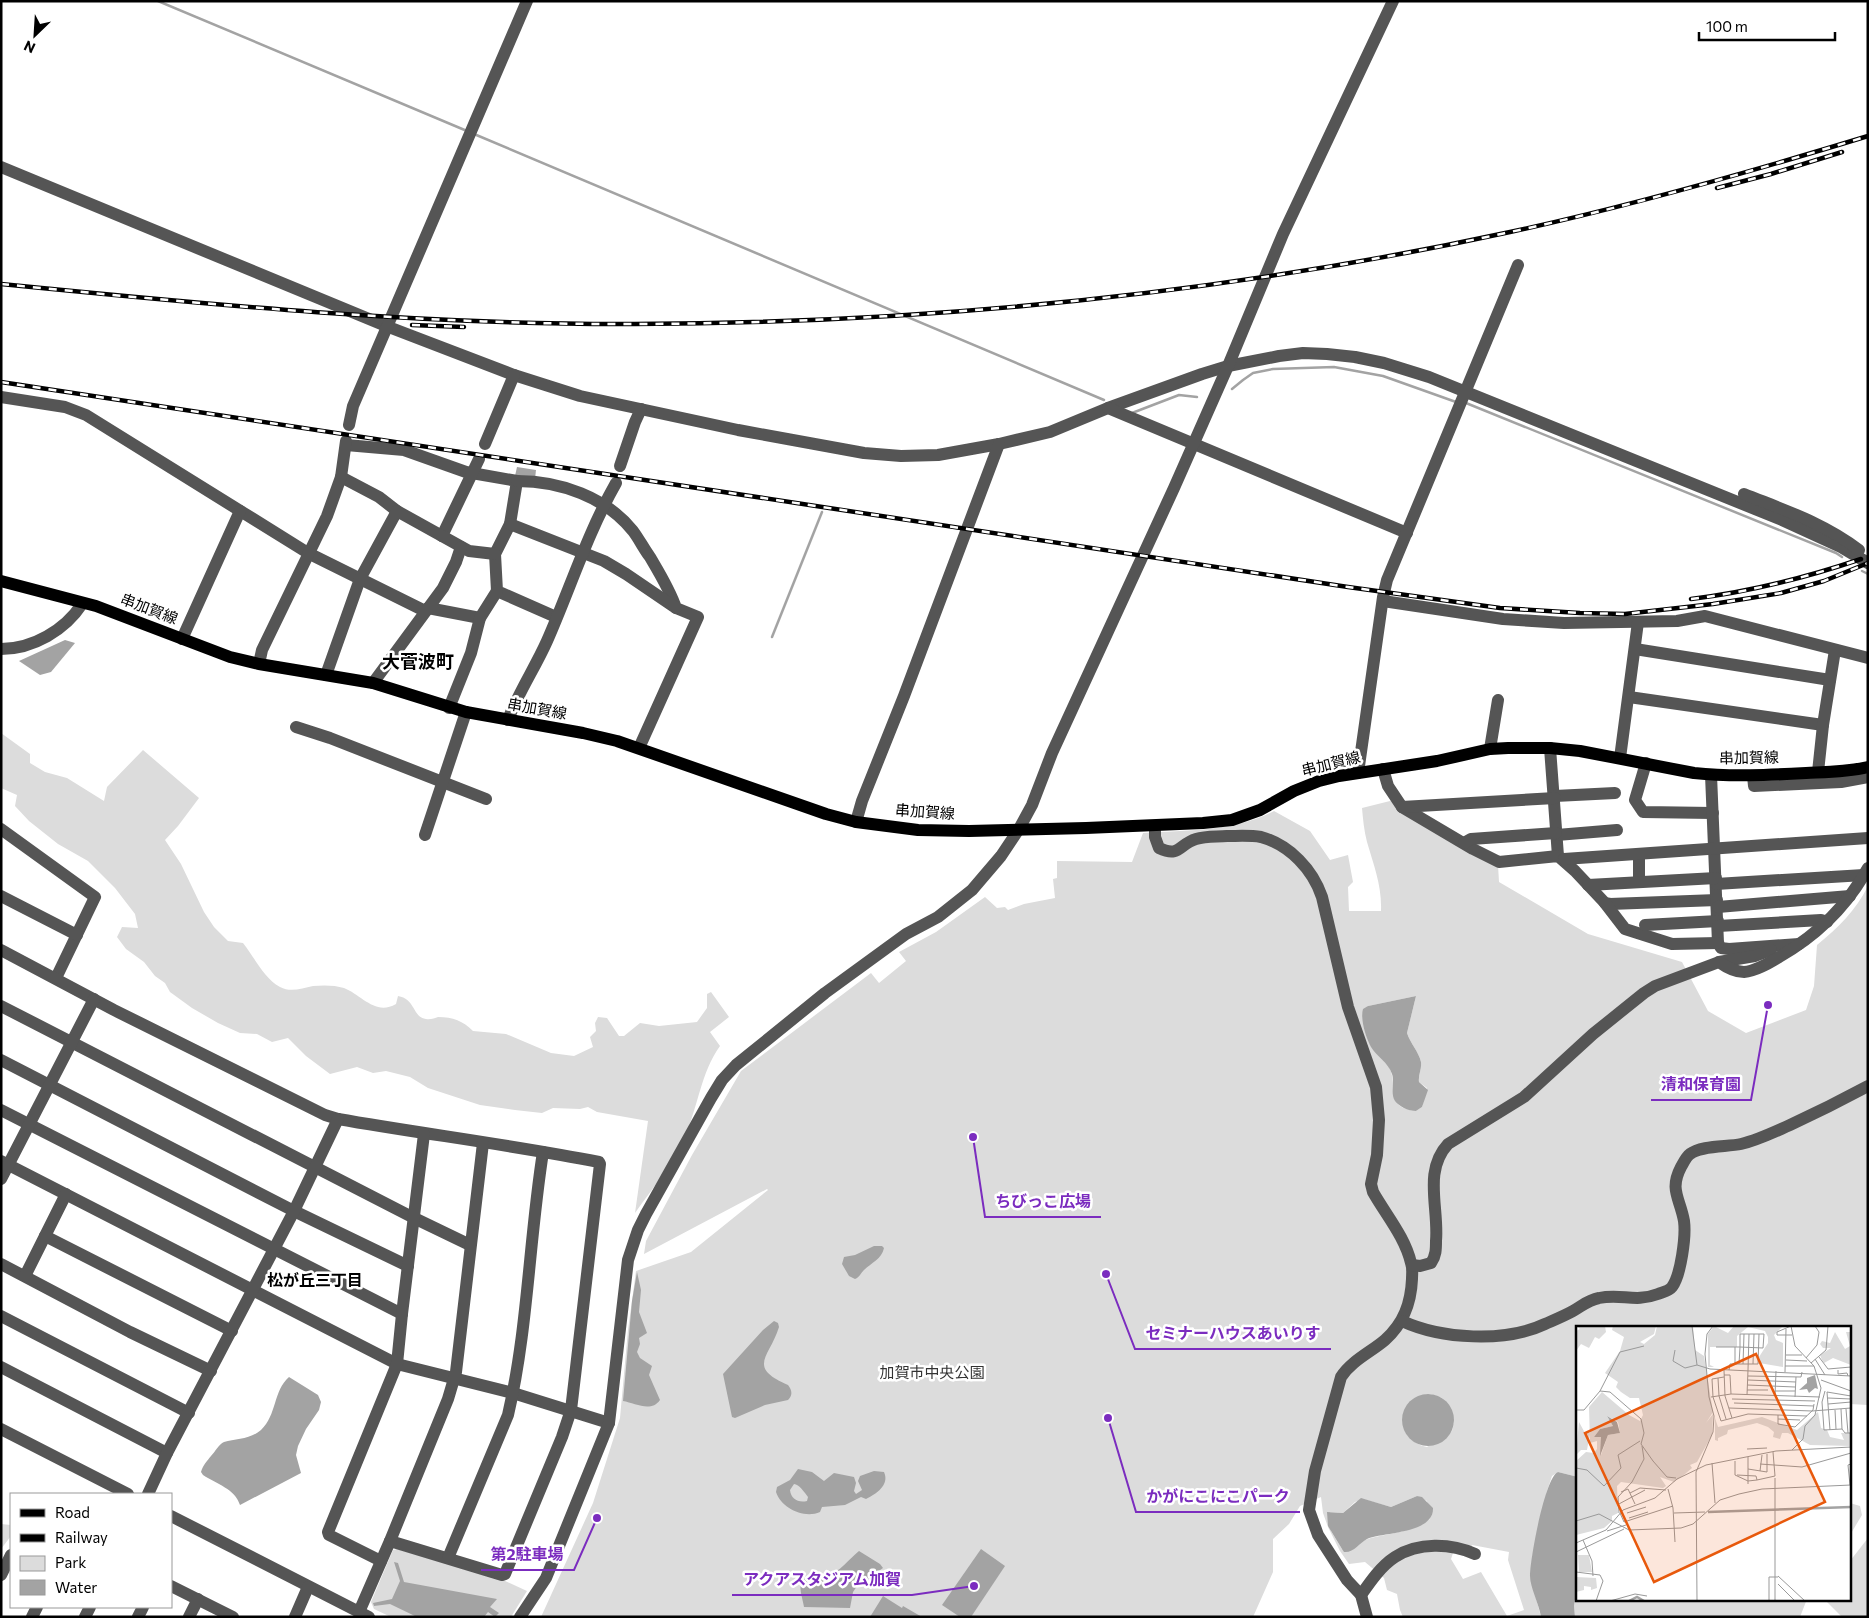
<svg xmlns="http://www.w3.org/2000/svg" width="1869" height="1618" font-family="Commissioner,'Noto Sans JP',sans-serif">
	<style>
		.green { fill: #dcdcdc; fill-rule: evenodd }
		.water { fill: #a3a3a3; fill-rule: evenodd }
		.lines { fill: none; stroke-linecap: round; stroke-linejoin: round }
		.stream { stroke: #a3a3a3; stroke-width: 2.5 }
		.minor { stroke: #555; stroke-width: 12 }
		.major { stroke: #000; stroke-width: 12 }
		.rail-casing { stroke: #000; stroke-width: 4.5 }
		.rail { stroke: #fff; stroke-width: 2.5; stroke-dasharray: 8; stroke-linecap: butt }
		.labels { text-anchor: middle; stroke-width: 5; stroke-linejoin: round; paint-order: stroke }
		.street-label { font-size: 15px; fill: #000; stroke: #fff }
		.park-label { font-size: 15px; fill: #333; stroke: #fff }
		.neighbourhood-label { font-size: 16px; font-weight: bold; fill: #000; stroke: #fff }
		.quarter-label { font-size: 18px; font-weight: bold; fill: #000; stroke: #fff }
		.inset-river { fill: none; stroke: #a3a3a3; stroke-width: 2.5 }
		.inset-road { fill: none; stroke: #999; stroke-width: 1 }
		.view { fill: #e8590c; fill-opacity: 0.15; stroke: #e8590c; stroke-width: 2.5 }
		.inset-edge { fill: none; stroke: #000; stroke-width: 2.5 }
		.leader { fill: none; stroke: #7b2cbf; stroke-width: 2 }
		.callout-dot { fill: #7b2cbf; stroke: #fff; stroke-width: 2 }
		.callout-label { font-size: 16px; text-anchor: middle; font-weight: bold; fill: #7b2cbf; stroke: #fff; stroke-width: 5; stroke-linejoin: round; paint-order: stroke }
	</style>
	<rect width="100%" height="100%" fill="#fff"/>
	<g class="green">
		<path d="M1 733 30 754V763L45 772 67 778 104 801 107 787 143 750 199 798 178 826 165 840 181 864 204 912 214 927 228 941 243 943C255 958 263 977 280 987 291 993 302 988 313 986 323 985 335 985 344 988 362 995 375 1016 396 1004L398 996C416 999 412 1017 426 1019 430 1020 435 1018 438 1017 453 1017 463 1021 473 1031L506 1034 551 1053 574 1056 593 1047 590 1037 596 1031 595 1023 598 1017 607 1018 619 1036H624L640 1023 659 1026 697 1022 707 1008V994L711 992 729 1017 710 1032 720 1046C701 1072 698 1107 685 1136 673 1163 653 1188 635 1213L648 1121 597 1112 588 1107 580 1109 553 1108 542 1113 515 1110 480 1105 428 1088 410 1077 386 1071 373 1073 357 1067 330 1074 306 1056 288 1038 272 1042 257 1034 240 1033 218 1023 192 1008 170 992 165 983 155 976 144 962 126 949 117 937 122 927 138 928 135 914 115 888 88 861 58 844 29 821 15 806 17 795 1 788Z"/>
		<path d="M1394 800 1498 865 1499 882 1588 934 1682 962 1708 1011 1746 1033 1806 1010 1814 986 1817 945C1838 928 1856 910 1868 886V1405L1850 1404V1327H1578V1477L1558 1472 1552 1476 1547 1491 1533 1554 1530 1575 1541 1617H1403L1400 1610 1397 1594 1387 1590 1384 1578 1365 1562 1349 1564 1340 1551 1328 1527 1323 1513 1321 1497 1300 1506 1289 1524 1273 1539V1572L1253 1617H541L593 1503 620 1418 628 1330 636 1271 691 1252 768 1190 767 1189 644 1254 646 1241 692 1155 741 1071 871 973 879 983 906 961 899 952 936 932 985 897 997 908 1005 907 1008 910 1024 904 1055 898 1053 879 1057 878V861L1132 862 1143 833C1187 830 1234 832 1274 811L1310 831 1330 860 1348 855 1353 882 1348 887 1349 911H1381C1382 886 1374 866 1367 842 1364 831 1363 819 1362 808ZM1416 996 1407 1033C1410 1043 1419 1052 1421 1062 1422 1069 1418 1075 1419 1082L1427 1088 1422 1107 1416 1111C1384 1108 1399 1086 1389 1067 1385 1060 1379 1056 1374 1050 1368 1044 1364 1028 1363 1021 1362 1016 1366 1010 1368 1006ZM1431 1394 1442 1398 1454 1423 1452 1431 1427 1447C1393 1440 1395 1396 1431 1394ZM1417 1496 1427 1501 1430 1519C1412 1532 1391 1533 1371 1538 1361 1541 1351 1546 1342 1549L1331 1531 1330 1512 1343 1513 1355 1502 1363 1499 1391 1507ZM1472 1545 1509 1552 1508 1560 1524 1610 1507 1616 1481 1572 1463 1579 1451 1559 1453 1553 1469 1557Z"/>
		<polygon points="1850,1503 1860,1506 1862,1515 1850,1535"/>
		<polygon points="1,1524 11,1525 11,1536 1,1549"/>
		<polygon points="1868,1538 1868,1615 1865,1617 1842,1617 1824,1599 1850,1599 1850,1561"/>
		<polygon points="397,1549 503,1580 527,1591 511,1617 391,1617 374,1609 371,1602 393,1550"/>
		<polygon points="1578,1579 1578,1599 1807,1599 1800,1617 1575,1617 1574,1606"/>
	</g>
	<g class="water">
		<polygon points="517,467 536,470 535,479 515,476"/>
		<polygon points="65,640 75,643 51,672 40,675 19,661"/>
		<path d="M1416 996 1407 1033C1410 1043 1419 1052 1421 1062 1422 1069 1418 1075 1419 1082L1428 1090 1422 1107 1416 1111C1408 1111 1400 1107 1395 1101 1390 1093 1395 1083 1392 1074 1388 1062 1377 1057 1371 1047 1366 1038 1360 1019 1363 1009L1368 1006Z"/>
		<path d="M874 1246H882L884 1248C882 1259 871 1263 864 1270 860 1274 860 1277 855 1279L849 1276 842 1264 844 1257 855 1255Z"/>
		<path d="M637 1272 641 1290 639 1312 647 1333 639 1338 640 1344 637 1352 640 1358 652 1366 649 1375 660 1400C651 1413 635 1403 623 1401L632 1301Z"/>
		<path d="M774 1321 778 1323 779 1327C770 1357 746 1367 788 1385 792 1390 793 1395 788 1400L765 1405 735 1418 732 1417 723 1374 763 1330Z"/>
		<path d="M289 1377 318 1395 321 1402 319 1410 306 1429 298 1446 296 1455 301 1473 240 1505C235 1489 217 1484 203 1475L201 1472C203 1465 207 1461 211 1456 215 1452 219 1444 224 1442 236 1439 251 1439 261 1430 277 1415 273 1391 289 1377Z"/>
		<circle cx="1428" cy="1420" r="26"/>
		<path d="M798 1469 812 1472 824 1481 834 1473 854 1477 856 1483 854 1491 856 1494 862 1490 858 1481 860 1476 874 1471 884 1472C890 1485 876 1494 866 1499L861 1497 845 1505 822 1507 820 1512C804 1519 781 1508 776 1492L777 1487 790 1480ZM794 1484C799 1484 805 1493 808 1497L807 1501C798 1503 791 1499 790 1490Z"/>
		<path d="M1558 1472 1578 1477V1579L1574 1606 1575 1617H1541C1539 1604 1530 1587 1530 1576 1530 1559 1545 1477 1558 1472Z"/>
		<path d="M1417 1496 1422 1497 1433 1508C1434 1534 1383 1532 1367 1539 1359 1543 1354 1553 1344 1552L1342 1549 1328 1526 1327 1512 1343 1513 1361 1498 1391 1507Z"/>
		<polygon points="981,1549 1005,1566 971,1617 960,1617 942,1605"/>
		<path d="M859 1551 880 1564 883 1568 857 1586 853 1592 850 1608 804 1607C803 1600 799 1589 801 1583 805 1573 819 1578 827 1576 840 1572 849 1559 859 1551Z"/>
		<polygon points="394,1562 398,1563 404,1582 497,1599 490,1607 499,1613 495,1617 488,1612 484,1617 417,1617 390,1604 374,1606 373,1603 392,1599 400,1581"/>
		<polygon points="883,1596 902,1608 903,1606 922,1617 870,1617"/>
	</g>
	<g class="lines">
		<g class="stream">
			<polyline points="158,1 467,131"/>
			<polyline points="474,134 1104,400"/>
			<polyline points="1232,389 1243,380 1253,373 1273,369 1334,367 1383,376 1456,402"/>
			<polyline points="1466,403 1836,553 1842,557"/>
			<polyline points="1132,413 1179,395 1197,397"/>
			<polyline points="1862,571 1868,574"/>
			<polyline points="772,637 822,512"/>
		</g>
		<g class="minor">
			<polyline points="1,167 386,326 514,375 580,396 738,430 864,453 901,456 938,455 999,444 1050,432 1108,408 1202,374 1228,366 1279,356 1303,353 1327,354 1355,357 1384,363 1429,377 1782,520 1841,547 1868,563"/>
			<polyline points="1,397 65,407 86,415 308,553 425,611"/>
			<polyline points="1108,408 1407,533"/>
			<polyline points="349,425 353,406 527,1"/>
			<polyline points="485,444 514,375"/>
			<polyline points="346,445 404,450 466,472 517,481 510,524 495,554 497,591 556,617"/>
			<polyline points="620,466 635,422 641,409"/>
			<polyline points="341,477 379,497 397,511"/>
			<path d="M517 481C560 481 606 497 633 531 639 539 644 549 650 557 660 574 670 590 676 608L698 617 639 748"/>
			<path d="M1744 494C1784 510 1824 523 1859 550"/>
			<polyline points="510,524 604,561 626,574 676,608"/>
			<polyline points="442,536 479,459"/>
			<polyline points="1383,601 1503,619 1564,623 1677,621 1705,616 1868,658"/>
			<polyline points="428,608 480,618"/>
			<polyline points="182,639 240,511"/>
			<path d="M1 649C33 649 65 630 82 604"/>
			<polyline points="1635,649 1830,680"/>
			<polyline points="259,664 262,650 327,516 341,477 346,441"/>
			<polyline points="326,675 360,579 397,511 469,551 495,554"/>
			<polyline points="373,683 443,588 456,562 461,547"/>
			<polyline points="1629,697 1823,725"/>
			<polyline points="449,708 471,653 480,618 497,591"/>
			<path d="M508 720C518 693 535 668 547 641 570 589 587 534 616 483"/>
			<polyline points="296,727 330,738 486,799"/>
			<polyline points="1550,748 1558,856"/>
			<polyline points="1490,749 1498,700"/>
			<polyline points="1620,758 1638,622"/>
			<polyline points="1646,763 1635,800 1643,812 1713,813"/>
			<polyline points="1383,769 1388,786 1402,807 1473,849 1499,862 1558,856 1575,871 1605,903 1610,904 1717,900"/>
			<polyline points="1818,772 1823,725 1835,650"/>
			<polyline points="1358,773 1383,597 1387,580 1518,265"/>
			<polyline points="1711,775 1718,943 1721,948 1729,949 1799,944"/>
			<polyline points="1753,776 1754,786 1841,782 1868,777"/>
			<polyline points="1555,796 1615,793"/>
			<polyline points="1402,807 1555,798"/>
			<polyline points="856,822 862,801 904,696 999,444"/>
			<path d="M1155 826V837L1159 848C1180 858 1179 844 1196 839 1206 836 1217 837 1227 836 1238 836 1250 835 1261 837 1290 845 1313 870 1322 897L1348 1007 1376 1087 1379 1120 1377 1155 1371 1184 1373 1192C1386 1215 1405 1237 1411 1263 1413 1268 1412 1274 1412 1279 1411 1303 1404 1323 1385 1340 1371 1352 1351 1361 1341 1377L1315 1471 1309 1510 1318 1535 1347 1580 1361 1595 1367 1617"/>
			<polyline points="1,829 95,897 56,978"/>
			<polyline points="425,835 466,712"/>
			<polyline points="1557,835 1617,830"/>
			<polyline points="1464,843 1471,839 1556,833"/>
			<polyline points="1639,854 1639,882"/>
			<polyline points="1564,859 1868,838"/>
			<polyline points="1716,884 1864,875"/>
			<polyline points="1588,885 1716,878"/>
			<polyline points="1,896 77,935"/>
			<polyline points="1605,903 1625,929 1672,944 1718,943"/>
			<polyline points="1718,907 1850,896"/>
			<polyline points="1645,925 1718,921"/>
			<polyline points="1718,926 1821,920 1827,922"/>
			<path d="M1 950 114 1010 325 1115 338 1119C424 1134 512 1145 599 1162L600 1164 571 1410 562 1437 505 1574 502 1575 390 1541"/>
			<polyline points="1719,962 1755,956 1771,950"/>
			<polyline points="1,1006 414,1218 470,1245"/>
			<polyline points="1,1060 294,1211 408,1266"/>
			<polyline points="1,1110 402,1314"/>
			<polyline points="1,1161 397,1364 513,1393 609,1423"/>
			<polyline points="1,1179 94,999"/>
			<polyline points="45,1236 232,1331"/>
			<polyline points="1,1264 130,1332 211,1371"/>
			<path d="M1412 1265 1420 1266 1431 1263C1436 1256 1436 1249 1436 1241 1439 1208 1423 1171 1448 1144L1524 1097 1593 1034 1644 993 1655 986 1719 962C1726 967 1735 972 1744 972 1756 971 1769 963 1779 957 1816 936 1847 906 1868 868"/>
			<polyline points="25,1276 66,1194"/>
			<polyline points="1,1316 189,1413"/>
			<path d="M1402 1321C1441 1339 1505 1343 1545 1324 1554 1320 1564 1316 1573 1311 1582 1306 1588 1300 1599 1298 1622 1293 1634 1303 1658 1294 1663 1292 1669 1291 1672 1287 1681 1275 1686 1236 1684 1221 1680 1198 1669 1190 1681 1167 1684 1162 1686 1157 1690 1154 1701 1145 1727 1147 1741 1144 1758 1140 1774 1132 1790 1125 1816 1113 1842 1100 1868 1086"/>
			<polyline points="1,1367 167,1453"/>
			<polyline points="1,1429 128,1494"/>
			<polyline points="148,1494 167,1453 294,1211 338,1119"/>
			<polyline points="171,1516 369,1617"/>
			<path d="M448 1558 508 1415C528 1329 529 1240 543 1152"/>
			<polyline points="381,1561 329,1535 328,1532 397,1364 402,1314 424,1134"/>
			<polyline points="1,1575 11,1555"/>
			<polyline points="171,1586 233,1617"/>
			<path d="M1361 1595C1370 1582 1381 1566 1395 1557 1418 1542 1451 1543 1475 1554"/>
			<polyline points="359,1612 390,1541 448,1399 456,1372 483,1143"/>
			<polyline points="32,1617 37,1607"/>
			<polyline points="85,1617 90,1607"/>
			<polyline points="138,1617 143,1607"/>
			<polyline points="189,1617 198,1599"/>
			<polyline points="295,1617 308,1587"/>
			<polyline points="520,1617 546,1578 609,1423 628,1260 638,1230 646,1214 711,1098 722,1080 736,1065 825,993 906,934 938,917 972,890 1001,856 1019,829 1032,805 1052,753 1174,488 1228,366 1283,234 1393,1"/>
		</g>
		<path class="major" d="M1 581 96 606 230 657 259 664 373 683 466 712 583 733 617 741 826 814 856 822 918 830 969 831 1086 828 1203 823 1232 820 1260 810 1294 791 1319 781 1339 776 1437 761 1490 749 1508 748H1550L1580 751 1694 773C1732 777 1769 775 1806 773 1827 772 1847 772 1868 767"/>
		<g class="rail-casing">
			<g id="rail">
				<polyline points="1717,188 1771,174 1842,152"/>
				<path d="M1 284C212 305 423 325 635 324 929 323 1223 294 1510 232 1631 206 1750 172 1868 136"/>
				<polyline points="412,325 464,327"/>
				<polyline points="1,382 1348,587 1500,608 1580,613 1625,614 1713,604 1781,593 1824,581 1868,563"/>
				<path d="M1691 599C1749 592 1805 578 1861 559"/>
			</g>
		</g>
		<use href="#rail" class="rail"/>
	</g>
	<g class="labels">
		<g class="street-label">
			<text transform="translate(149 609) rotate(21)" y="5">串加賀線</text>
			<text transform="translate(537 709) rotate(10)" y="5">串加賀線</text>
			<text transform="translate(1749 758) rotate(-1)" y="5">串加賀線</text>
			<text transform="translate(1331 764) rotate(-14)" y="5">串加賀線</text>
			<text transform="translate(925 812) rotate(4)" y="5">串加賀線</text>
		</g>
		<g class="park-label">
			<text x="932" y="1378">加賀市中央公園</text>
		</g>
		<g class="neighbourhood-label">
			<text x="315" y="1286">松が丘三丁目</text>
		</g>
		<g class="quarter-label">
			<text x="418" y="668">大菅波町</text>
		</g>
	</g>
	<g transform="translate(1576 1326)">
		<rect width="275" height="275" fill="#fff"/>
		<path d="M1 0H29L30 6 23 13 19 11 13 22 5 18 0 25V5L4 3ZM37 0H80L78 8 64 16 68 18 79 9 81 0H117L119 24 128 30 137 86 130 97 137 88 136 109 121 136 114 139 116 142 109 148 98 156 84 151 90 160 87 162 45 156 41 160 42 187 36 190V195L28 202 0 209V135L10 126 18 127 21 123V115L14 117 13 81 26 66 53 89 64 95 67 89 63 72H54L45 66 40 61 42 56 29 47 44 25 48 11 36 4ZM31 90 42 96 44 107 32 109 25 129V111H18L24 103 37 100ZM138 0 152 7 158 0H207L198 9 200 14 207 17V41L183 37V31L192 17V11L189 5 172 1 161 10V21H134V39L138 41H132V8ZM259 6 269 23 274 20 270 6H275V39L257 32 248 37 246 34 244 29 255 22H247L244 18 246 15 254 17ZM242 86 245 102 251 104 254 111 268 114 265 107H275V120L234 119 212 107H206L204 113 197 111 198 106 192 101 181 97 152 104 151 108 142 112V115L139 114V92L142 101 186 91 221 104ZM3 96 9 107H14L11 124H5L0 129ZM2 229H13L16 246H3ZM0 251 20 252 21 262 15 264V261L8 260V264L0 266Z" fill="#dcdcdc" fill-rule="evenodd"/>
		<path d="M239 49 242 63 239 62 233 67 231 63 223 64 231 57V52ZM31 90 41 96 44 107 32 109 24 130 25 111H18L24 103 37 100Z" fill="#a3a3a3"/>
		<path class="inset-river" d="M132 186 275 181M53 275 61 271 68 275"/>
		<path class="inset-road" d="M116 0 121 39M140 21H159M99 24 97 35 109 42 121 39 134 43 275 50M210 29H226M243 31 252 43 275 41M230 32 241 19 243 6 239 0M239 33 249 49M210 34 231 35M235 37 250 24 252 0M159 38V21H164L187 22 188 8H164V21L163 38M167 38 168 8M177 38 178 8M209 40H238M148 44 149 70 156 92M153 44 154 38H182L183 8M172 44 173 8M262 44V48L271 47 272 50M209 46 210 3M148 49H154L155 68M172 50 225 51 226 46M148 51 136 53 137 71 145 95 172 88 231 90M142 52 143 70 150 93M172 54 220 56M245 54 275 65M171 59 219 61M171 64H192M24 65 44 26 68 20M199 65H219M249 65 246 76 248 104 266 103 269 107H275M251 66 254 104M251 66 275 70M171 69 172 44M199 70 200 45M135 71 155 68 244 71M219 71 220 51M252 72 275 73M156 73 239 75M158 77 238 80M252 78 275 76M153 82 236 85 275 82M265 83 266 103M270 83 272 107M0 84H8L24 65 34 66 65 93 68 107 65 118 77 135 91 151 100 152M259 84 260 103M202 89V98L219 101 237 84 238 78M202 93 224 94M171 123 191 122M216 124 227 113 229 100 239 89 245 62 238 40 219 20 215 0 201 6V9H216M197 126 199 150M172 131V158M159 135V149L172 155 181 154M136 137 139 177M184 138 226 141 275 127M0 142 11 144 28 160 45 142 42 129 64 115M172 143 191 146V128M184 145 186 129M161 149 180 150 181 154 199 150M199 152V275M274 159 272 139 275 138M92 163 97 182 99 216M45 166 52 163 59 178M54 167 64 162 90 164M41 179 69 164M43 187 42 171 56 156 68 133 66 120M44 187 48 196 97 180M51 187 70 181M98 187 129 186M53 192 72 186M0 195 23 188 53 204 105 202 117 198 144 174 163 168 186 163 275 159M31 205 50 199M7 214 16 235 17 250M0 217 30 204 47 184 79 172 101 153 130 139 200 125 275 121M0 226 48 203M0 246 24 249 27 255 20 275M202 250 229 275M202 258 219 275M34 275 59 268 71 270M121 275 120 146 137 106 138 90 133 71 129 28 131 8 137 0M193 275V251H202"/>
		<path class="view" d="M180 28 249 176 78 256 9 107Z"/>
		<rect width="275" height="275" class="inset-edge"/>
	</g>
	<path class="leader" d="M1768 1005L1751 1100H1651M973 1137L985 1217H1101M1106 1274L1135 1349H1331M1108 1418L1136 1512H1300M597 1518L574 1570H481M974 1586L912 1595H732"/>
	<g class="callout-dot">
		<circle cx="1768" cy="1005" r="5"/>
		<circle cx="973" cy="1137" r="5"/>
		<circle cx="1106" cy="1274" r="5"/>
		<circle cx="1108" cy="1418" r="5"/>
		<circle cx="597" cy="1518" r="5"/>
		<circle cx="974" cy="1586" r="5"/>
	</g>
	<g class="callout-label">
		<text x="1701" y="1090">清和保育園</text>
		<text x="1043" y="1207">ちびっこ広場</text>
		<text x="1233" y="1339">セミナーハウスあいりす</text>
		<text x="1218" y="1502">かがにこにこパーク</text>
		<text x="527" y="1560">第2駐車場</text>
		<text x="822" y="1585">アクアスタジアム加賀</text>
	</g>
	<rect width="1869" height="1618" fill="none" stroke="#000000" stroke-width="5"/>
	<rect x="10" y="1493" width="162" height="115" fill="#ffffff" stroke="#999999"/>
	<rect x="20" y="1509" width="25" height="8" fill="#000000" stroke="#999999"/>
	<text x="55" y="1518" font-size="15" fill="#000000">Road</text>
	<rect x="20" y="1534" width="25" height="8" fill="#000000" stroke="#999999"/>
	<text x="55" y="1543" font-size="15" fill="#000000">Railway</text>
	<rect x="20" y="1556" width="25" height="15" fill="#dcdcdc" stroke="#999999"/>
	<text x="55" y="1568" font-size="15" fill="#000000">Park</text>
	<rect x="20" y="1580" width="25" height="15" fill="#a3a3a3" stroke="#999999"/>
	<text x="55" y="1593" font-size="15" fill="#000000">Water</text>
	<g transform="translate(35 35) rotate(205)" stroke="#ffffff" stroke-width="4" paint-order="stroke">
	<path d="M0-4L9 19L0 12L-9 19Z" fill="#000000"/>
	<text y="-8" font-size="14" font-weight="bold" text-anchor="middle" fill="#000000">N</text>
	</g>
	<path d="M1699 32v8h136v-8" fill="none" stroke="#000000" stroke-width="2.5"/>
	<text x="1706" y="32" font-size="15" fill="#000000" stroke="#ffffff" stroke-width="4" paint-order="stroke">100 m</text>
</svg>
